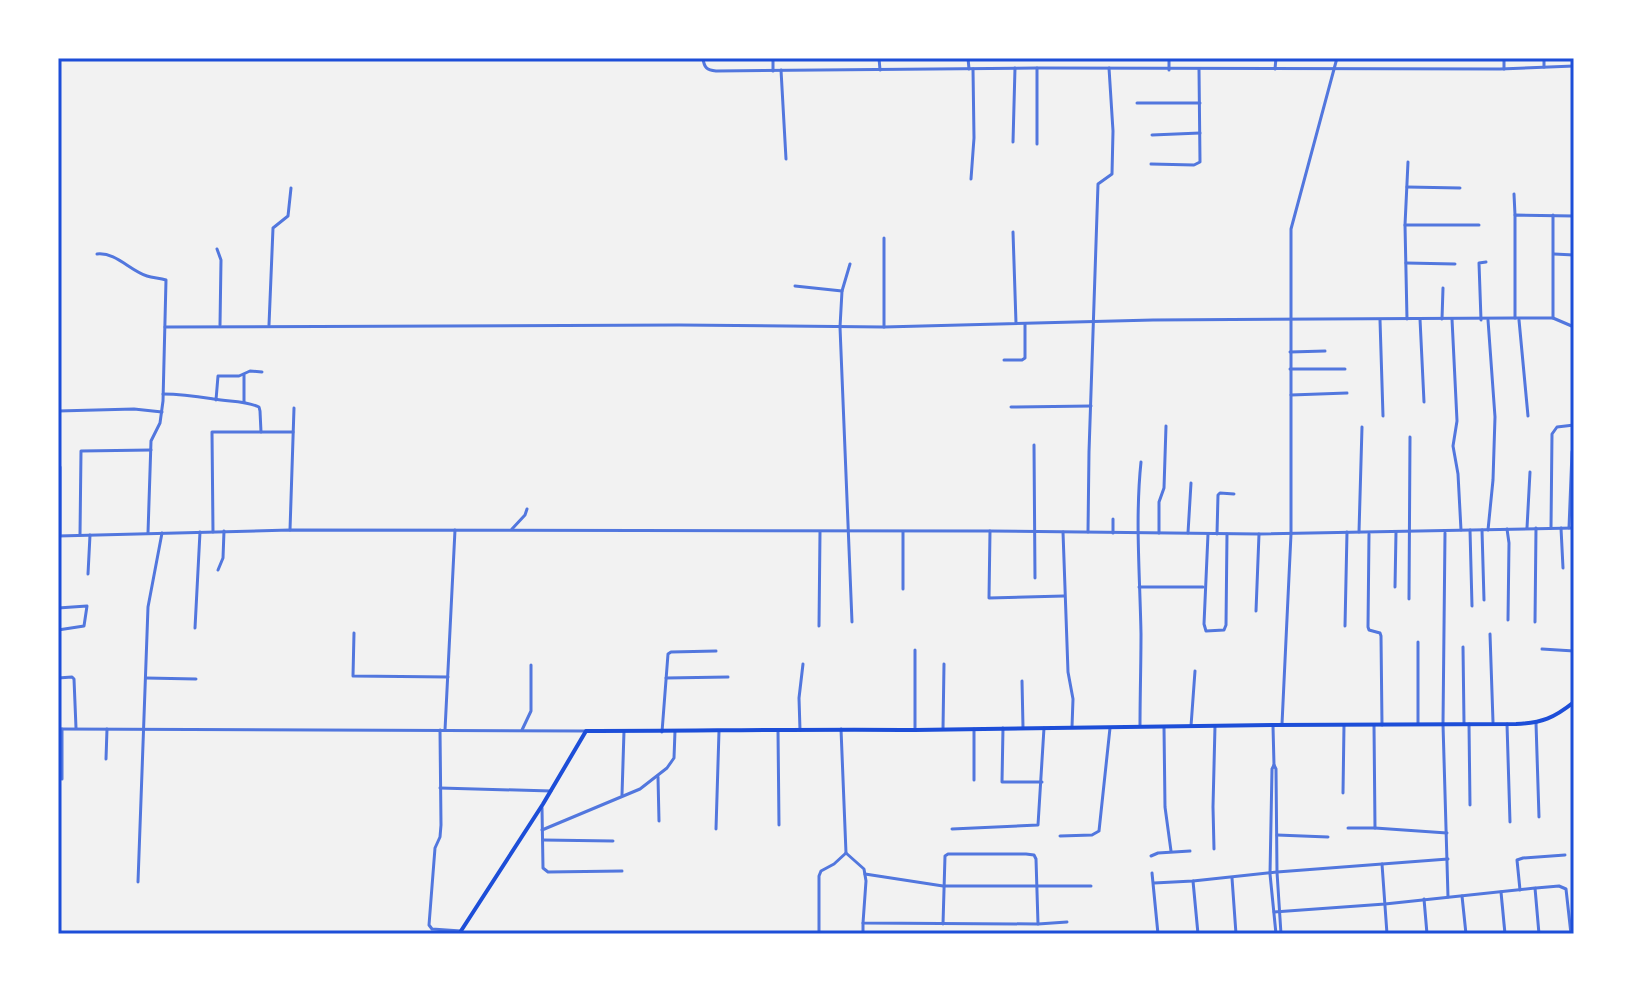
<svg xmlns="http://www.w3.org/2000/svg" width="1632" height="992" font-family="'Fira Sans Condensed',sans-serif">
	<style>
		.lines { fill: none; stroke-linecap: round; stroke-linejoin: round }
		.minor { stroke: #5277de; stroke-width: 3 }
		.tertiary { stroke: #5277de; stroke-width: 3 }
		.secondary { stroke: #1d4ed8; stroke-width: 4 }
		.neatline { fill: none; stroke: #1d4ed8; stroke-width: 3 }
	</style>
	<rect width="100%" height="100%" fill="#f2f2f2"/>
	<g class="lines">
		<g class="minor">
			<path d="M703 58C704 68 707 70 716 71L1037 68 1500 69 1574 66"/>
			<polyline points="773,58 773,71"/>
			<polyline points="879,58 880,70"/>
			<polyline points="968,58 969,69"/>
			<polyline points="1169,58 1169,70"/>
			<polyline points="1544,67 1544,58"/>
			<polyline points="1037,68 1037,144"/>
			<polyline points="1275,69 1276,58"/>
			<polyline points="1504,69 1504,58"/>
			<polyline points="781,70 786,159"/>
			<polyline points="1137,103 1200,103"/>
			<polyline points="1152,135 1200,133"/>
			<polyline points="1013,142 1015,68"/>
			<polyline points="1151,164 1194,165 1200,162 1199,69"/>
			<polyline points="971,179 974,138 973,69"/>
			<polyline points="1407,187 1460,188"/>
			<polyline points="1514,194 1515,215"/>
			<polyline points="1405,225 1479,225"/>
			<polyline points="1013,232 1016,323"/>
			<polyline points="217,249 221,260 220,325"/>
			<path d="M97 254C116 252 129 270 147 276 153 278 160 278 166 280L163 401 160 423 151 441 148 533"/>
			<polyline points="1554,254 1574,255"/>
			<polyline points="1406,263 1455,264"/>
			<polyline points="850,264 842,291 840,327 852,622"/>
			<polyline points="795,286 842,291"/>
			<polyline points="1515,318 1515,215 1574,216"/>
			<polyline points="1553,318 1553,215"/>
			<polyline points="1407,319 1405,225 1408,162"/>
			<polyline points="1420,319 1424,402"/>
			<polyline points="1442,319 1443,288"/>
			<polyline points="1452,319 1457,421 1453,446 1458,474 1461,530"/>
			<polyline points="1380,320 1383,416"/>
			<polyline points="1481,320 1479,263 1486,262"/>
			<polyline points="1488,320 1495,417 1493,480 1488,530"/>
			<polyline points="1519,320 1528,416"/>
			<polyline points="269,325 273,228 288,216 291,188"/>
			<polyline points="165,327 679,325 884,327 1153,320 1515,318 1553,318 1574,327"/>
			<polyline points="884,327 884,238"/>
			<polyline points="1290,352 1325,351"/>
			<polyline points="1004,360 1022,360 1025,358 1025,324"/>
			<polyline points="1290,369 1345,369"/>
			<path d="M163 394C183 394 195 396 214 399 230 402 244 400 259 407L260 411 261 432"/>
			<polyline points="1291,395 1347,393"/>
			<polyline points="216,400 218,376 239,376 250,371 262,372"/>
			<polyline points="244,402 244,375"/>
			<polyline points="1011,407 1091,406"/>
			<polyline points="58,411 134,409 162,412"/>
			<polyline points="1034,445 1035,578"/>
			<polyline points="1113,519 1113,533"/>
			<polyline points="1527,528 1530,472"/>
			<polyline points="1551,528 1552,434 1557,427 1574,425"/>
			<polyline points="1561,528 1563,568"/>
			<polyline points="1569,528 1572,452 1574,445"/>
			<polyline points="1573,528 1574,539"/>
			<polyline points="512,529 525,515 527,509"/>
			<polyline points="1507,529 1509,543 1508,620"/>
			<polyline points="290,530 294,408"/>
			<polyline points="1470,530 1472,606"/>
			<polyline points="1482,530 1484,600"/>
			<polyline points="990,531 989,598 1064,596"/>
			<polyline points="213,532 212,432 293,432"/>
			<polyline points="1063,532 1068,672 1073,699 1072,727"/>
			<polyline points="1088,532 1089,452 1098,184 1112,174 1113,131 1109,68"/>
			<polyline points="1359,532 1362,427"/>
			<polyline points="1159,533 1159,502 1164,488 1166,426"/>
			<polyline points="1188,533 1191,483"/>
			<polyline points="1445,533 1443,724 1448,897"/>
			<polyline points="1208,534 1204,624 1206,631 1224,630 1226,625 1227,534"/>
			<polyline points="1217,534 1218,495 1220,493 1234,494"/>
			<polyline points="1369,534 1368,627 1369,630 1380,633 1381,636 1382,725"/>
			<polyline points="80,535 81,451 151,450"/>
			<polyline points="58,536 290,530 990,531 1259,534 1574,528"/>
			<polyline points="60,536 60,467"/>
			<polyline points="218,570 223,558 224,531"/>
			<polyline points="88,574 90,535"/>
			<polyline points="1139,587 1203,587"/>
			<polyline points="1395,587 1396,532"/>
			<polyline points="903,589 903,532"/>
			<polyline points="1409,599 1410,437"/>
			<polyline points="58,608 87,606 84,626 58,630"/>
			<polyline points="1256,611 1259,534"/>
			<polyline points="1535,622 1536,528"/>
			<polyline points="819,626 820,532"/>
			<polyline points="1345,626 1347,532"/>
			<polyline points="195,628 200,532"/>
			<polyline points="354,633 353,676 448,677"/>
			<polyline points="1490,634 1493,722"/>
			<polyline points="1418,642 1418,724"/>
			<polyline points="1463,647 1464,723"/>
			<polyline points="1542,649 1574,651"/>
			<polyline points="915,650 915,730"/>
			<polyline points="58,678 72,677 74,679 76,728"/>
			<polyline points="146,678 196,679"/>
			<polyline points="666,678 728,677"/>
			<polyline points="1022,681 1023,727"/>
			<polyline points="1536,723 1539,817"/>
			<polyline points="1469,724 1470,805"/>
			<polyline points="1507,724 1510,822"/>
			<path d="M1140 726C1140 696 1141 665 1141 634 1140 577 1135 519 1141 462"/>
			<polyline points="1191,726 1195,671"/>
			<polyline points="1273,726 1274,765 1276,769 1277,872 1281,934"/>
			<polyline points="1164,727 1165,807 1171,851"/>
			<polyline points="1003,728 1002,782 1042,782"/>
			<polyline points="58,729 586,731"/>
			<polyline points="62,729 62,779"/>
			<polyline points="943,729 944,664"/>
			<polyline points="974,729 974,780"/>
			<polyline points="440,730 441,825 440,837 435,848 429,925 432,929 461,931"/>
			<polyline points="445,730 455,530"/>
			<polyline points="522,730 531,711 531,665"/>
			<polyline points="778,730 779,825"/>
			<polyline points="800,730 799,698 803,664"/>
			<polyline points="662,732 668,654 671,652 716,651"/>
			<polyline points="106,759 107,729"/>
			<polyline points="1274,765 1272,769 1270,874 1276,934"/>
			<polyline points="658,777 659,821"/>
			<polyline points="440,788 551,791"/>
			<polyline points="1343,793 1344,725"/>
			<polyline points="622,795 624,731"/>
			<polyline points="542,808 543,868 548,872 622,871"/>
			<polyline points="1348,828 1375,828 1374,725"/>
			<polyline points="1375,828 1447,833"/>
			<polyline points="716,829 719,731"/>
			<polyline points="952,829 1038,825 1044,728"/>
			<polyline points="542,830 640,789 667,768 674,758 675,731"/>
			<polyline points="1277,835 1328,837"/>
			<polyline points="1060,836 1092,835 1099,831 1110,728"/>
			<polyline points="543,840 613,841"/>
			<polyline points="1214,849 1213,807 1215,726"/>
			<polyline points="846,853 864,869 866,881 863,923 1038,924 1067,922"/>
			<polyline points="1151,856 1158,853 1190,851"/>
			<polyline points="1382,864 1387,934"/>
			<polyline points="1152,873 1158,934"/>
			<polyline points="865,874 943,886 1091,886"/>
			<polyline points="1232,878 1236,934"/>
			<polyline points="1193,881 1198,934"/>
			<polyline points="138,882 148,607 162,533"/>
			<polyline points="1154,883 1193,881 1277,872 1448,859"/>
			<polyline points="1536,888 1559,886 1566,889 1571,934"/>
			<polyline points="1520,890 1517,860 1523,858 1565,855"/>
			<polyline points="1501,892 1505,934"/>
			<polyline points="1462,896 1466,934"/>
			<polyline points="1424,899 1427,934"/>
			<polyline points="1274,912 1385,904 1535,888 1539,934"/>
			<polyline points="943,924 945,856 948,854 1026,854 1034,855 1036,859 1038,924"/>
			<polyline points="819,934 819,876 821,871 834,864 846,853 841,729"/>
			<polyline points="863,934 863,923"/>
		</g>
		<polyline class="tertiary" points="1282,724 1291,534 1291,229 1337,58"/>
		<path class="secondary" d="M459 934 543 804 586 731C695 731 805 729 915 730L1273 725 1516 724C1542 723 1554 718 1574 702"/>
	</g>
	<rect width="1632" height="992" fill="none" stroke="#ffffff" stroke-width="120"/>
	<rect x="60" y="60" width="1512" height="872" class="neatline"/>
</svg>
